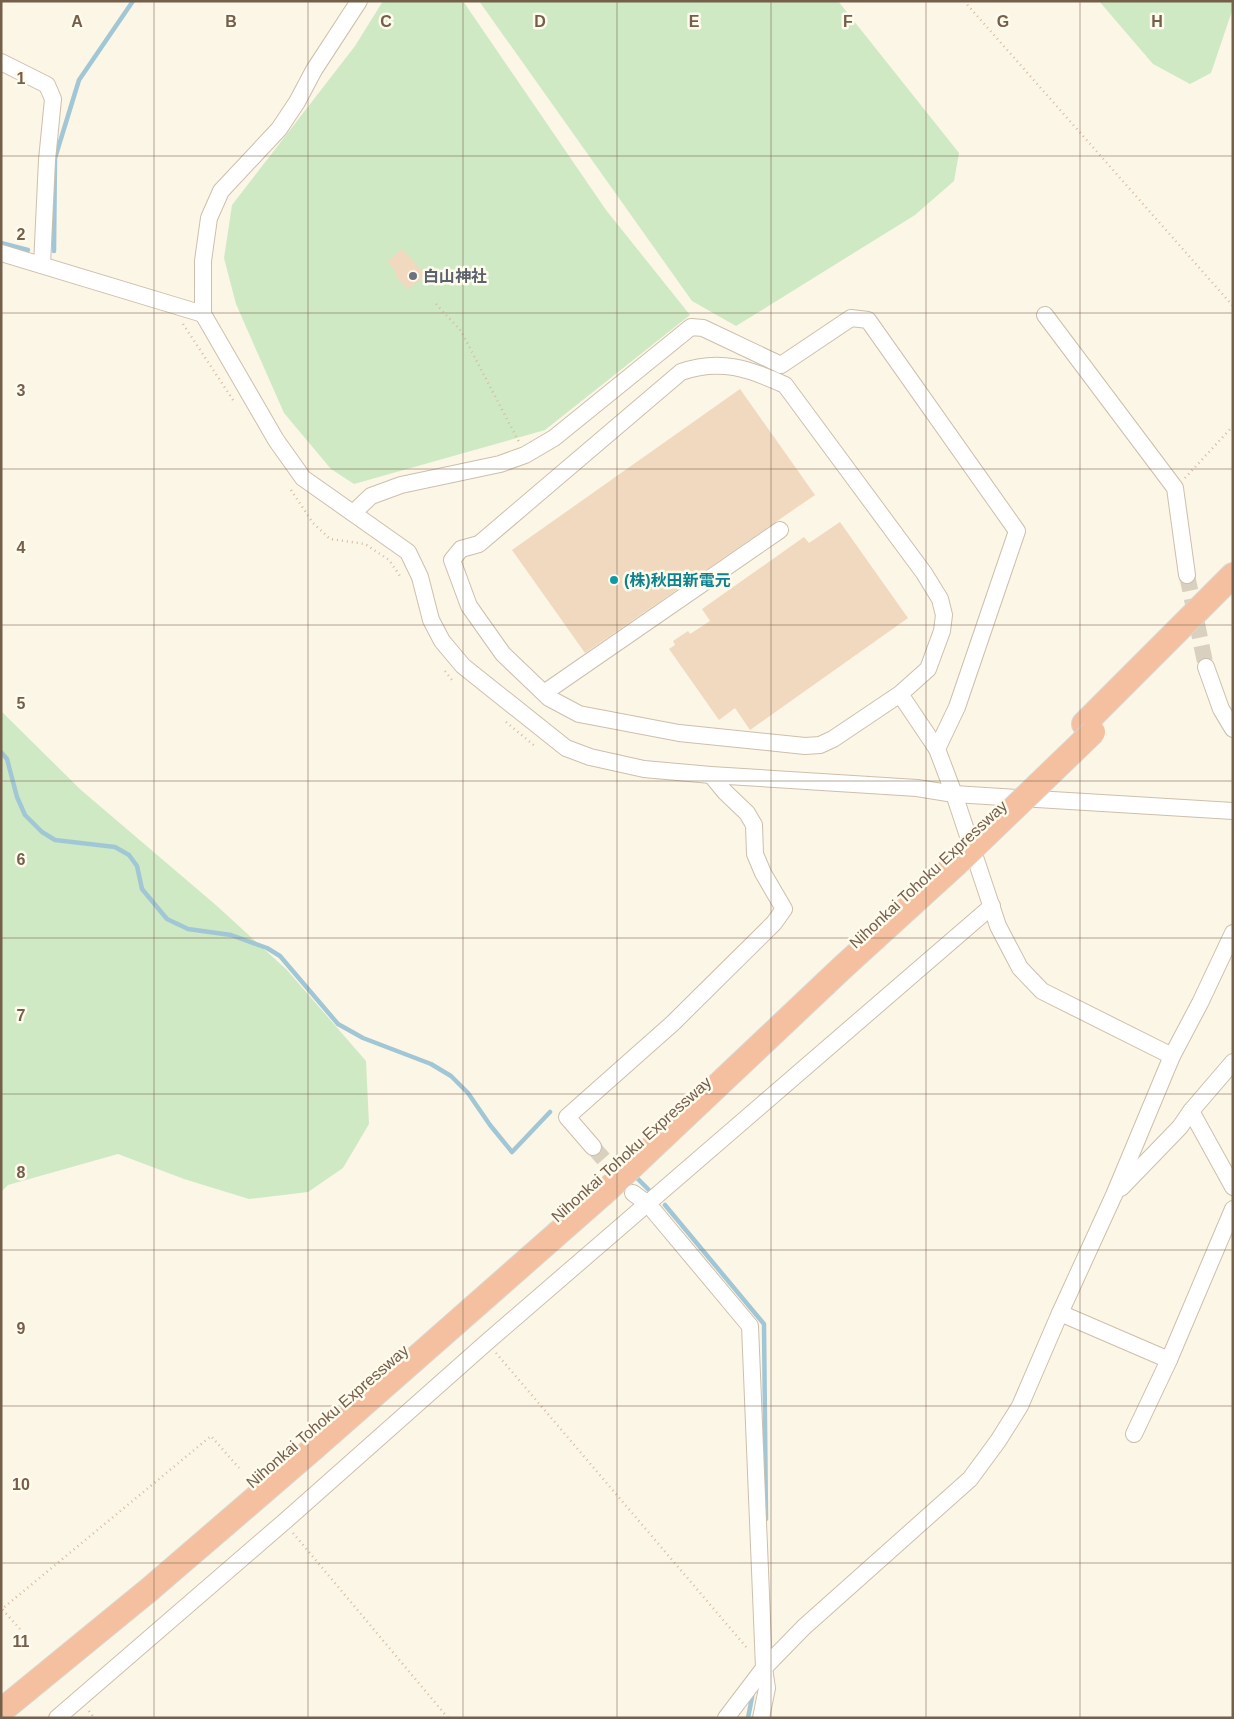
<svg xmlns="http://www.w3.org/2000/svg" width="1234" height="1719" font-family="Helvetica,'Noto Sans JP',sans-serif">
	<style>
		.green { fill: #cfe9c5 }
		.lines { fill: none; stroke-linecap: round; stroke-linejoin: round }
		.stream { stroke: #a1c7d6; stroke-width: 4.5 }
		.building { fill: #f0d9be }
		.minor-tunnel { stroke: #dad0bf; stroke-width: 16; stroke-dasharray: 16 8; stroke-linecap: butt }
		.minor-casing { stroke: #cdbfac; stroke-width: 18 }
		.highway-casing { stroke: #dbd5d0; stroke-width: 26 }
		.path { stroke: #d5bca1; stroke-width: 2.5; stroke-dasharray: 1 4; stroke-linecap: butt }
		.minor { stroke: #fff; stroke-width: 16 }
		.highway { stroke: #f4c09f; stroke-width: 24 }
		.highway-bridge-casing { stroke: #dbd5d0; stroke-width: 26; stroke-linecap: butt }
		.highway-bridge { stroke: #f4c09f; stroke-width: 24 }
		.grid { fill: none; stroke: #745f4b; stroke-width: 1; stroke-opacity: 0.55 }
		.worship-dot { fill: #6b7280; stroke: #fefaec; stroke-width: 2 }
		.culture-dot { fill: #0f9aa8; stroke: #fefaec; stroke-width: 2 }
		.labels { text-anchor: middle; stroke-width: 5; stroke-linejoin: round; paint-order: stroke }
		.worship-label { font-size: 16px; font-weight: bold; fill: #5b616d; stroke: #fefaec; text-anchor: start }
		.culture-label { font-size: 16px; font-weight: bold; fill: #0d838f; stroke: #fefaec; text-anchor: start }
		.street-label { font-size: 16px; fill: #745f4b; stroke: #fefaec }
		.grid-label { font-size: 16px; text-anchor: middle; font-weight: bold; fill: #745f4b; stroke: #fefaec; stroke-width: 5; stroke-linejoin: round; paint-order: stroke }
	</style>
	<rect width="100%" height="100%" fill="#fcf6e6"/>
	<g class="green">
		<polygon points="383,1 463,1 606,210 690,315 545,430 354,484 331,469 284,413 236,304 224,258 232,205 355,46"/>
		<polygon points="479,1 838,1 959,153 954,181 915,215 736,326 692,301"/>
		<polygon points="1099,1 1233,1 1233,8 1211,73 1190,84 1153,64"/>
		<polygon points="1,711 81,790 217,906 287,970 366,1061 369,1124 343,1168 308,1192 249,1199 184,1179 118,1154 8,1185 1,1192"/>
	</g>
	<g class="lines">
		<g class="stream">
			<polyline points="1,243 28,250"/>
			<polyline points="54,251 55,158 79,80 133,1"/>
			<polyline points="1,752 7,759 17,797 25,815 42,832 55,840 115,847 129,855 137,866 142,889 167,919 188,929 231,935 267,948 280,956 338,1024 363,1038 431,1064 451,1076 468,1093 490,1125 512,1152 550,1112"/>
			<polyline points="634,1175 649,1190"/>
			<polyline points="665,1205 764,1324 766,1519"/>
			<polyline points="748,1718 753,1692"/>
		</g>
	</g>
	<g class="building">
		<polygon points="402,249 426,275 408,290 395,275 397,273 387,262"/>
		<polygon points="740,389 815,495 585,653 512,550"/>
		<polygon points="840,522 908,618 750,730 735,708 719,720 669,649 675,645 673,641 688,631 690,634 710,621 702,609 804,537 809,543"/>
	</g>
	<g class="lines">
		<g class="minor-tunnel">
			<polyline points="1187,575 1206,667"/>
			<polyline points="593,1147 627,1186"/>
		</g>
		<g class="minor-casing">
			<g id="minor">
				<polyline points="359,1 314,70 297,102 279,129 221,191 209,218 203,261 203,314 276,440 303,478 408,552 420,577 431,620 442,641 463,666 566,748 590,757 644,769 711,775 917,788 954,794 1233,811"/>
				<polyline points="1,62 47,85 53,99 47,160 42,265"/>
				<polyline points="1,253 203,314"/>
				<polyline points="1045,315 1175,488 1187,575"/>
				<polyline points="353,513 371,496 401,485 500,464 525,455 554,438 691,327 703,328 781,365 851,318 868,320 1017,531 957,707 937,749 954,794 998,926 1020,968 1042,991 1172,1056"/>
				<polyline points="1206,667 1221,709 1233,729"/>
				<polyline points="544,693 780,530"/>
				<path d="M900 694 928 669 942 631 944 615 940 599 924 573 785 385C750 369 720 358 681 372L479 544 461 549 452 560 469 606 503 654 549 698 579 714 679 733 805 746 820 745 833 739 900 694 937 749"/>
				<polyline points="1191,1111 1233,1187"/>
				<polyline points="593,1147 567,1117 673,1023 774,923 784,909 763,873 755,854 754,825 747,813 725,792 711,775"/>
				<polyline points="1121,1188 1180,1127 1191,1111 1233,1062"/>
				<polyline points="633,1193 648,1204 750,1326 764,1668 767,1688 761,1718"/>
				<polyline points="1060,1313 1169,1360"/>
				<polyline points="1134,1434 1169,1360 1233,1209"/>
				<polyline points="57,1718 284,1522 487,1342 992,906"/>
				<polyline points="726,1718 764,1668 804,1627 970,1479 998,1441 1020,1406 1060,1313 1114,1195 1172,1056 1200,1003 1233,933"/>
			</g>
		</g>
		<g class="highway-casing">
			<g id="highway">
				<polyline points="1084,724 1233,575"/>
				<polyline points="1,1711 150,1589 315,1447 607,1190 843,967 955,865"/>
			</g>
		</g>
		<g class="path">
			<polyline points="964,1 1233,306"/>
			<polyline points="436,304 461,331 519,442"/>
			<polyline points="183,324 235,403"/>
			<polyline points="1185,478 1233,426"/>
			<polyline points="291,490 313,523 330,539 365,544 389,560 400,576"/>
			<polyline points="445,671 452,680"/>
			<polyline points="506,722 536,747"/>
			<polyline points="496,1353 747,1648"/>
			<polyline points="293,1533 448,1718"/>
			<polyline points="20,1629 2,1609 211,1436 239,1468"/>
			<polyline points="89,1711 94,1718"/>
		</g>
		<use href="#minor" class="minor"/>
		<use href="#highway" class="highway"/>
		<g class="highway-bridge-casing">
			<polyline id="highway-bridge" points="955,865 1093,732"/>
		</g>
		<use href="#highway-bridge" class="highway-bridge"/>
	</g>
	<path class="grid" d="M154 1V1718M308 1V1718M463 1V1718M617 1V1718M771 1V1718M926 1V1718M1080 1V1718M1 156H1233M1 313H1233M1 469H1233M1 625H1233M1 781H1233M1 938H1233M1 1094H1233M1 1250H1233M1 1406H1233M1 1563H1233"/>
	<circle class="worship-dot" cx="413" cy="276" r="5"/>
	<circle class="culture-dot" cx="614" cy="580" r="5"/>
	<g class="labels">
		<g class="worship-label">
			<text x="423" y="282">白山神社</text>
		</g>
		<g class="culture-label">
			<text x="624" y="586">(株)秋田新電元</text>
		</g>
		<g class="street-label">
			<text transform="translate(928 874) rotate(-43)" y="6">Nihonkai Tohoku Expressway</text>
			<text transform="translate(631 1149) rotate(-42)" y="6">Nihonkai Tohoku Expressway</text>
			<text transform="translate(327 1416) rotate(-41)" y="6">Nihonkai Tohoku Expressway</text>
		</g>
	</g>
	<g class="grid-label">
		<text x="77" y="27">A</text>
		<text x="231" y="27">B</text>
		<text x="386" y="27">C</text>
		<text x="540" y="27">D</text>
		<text x="694" y="27">E</text>
		<text x="848" y="27">F</text>
		<text x="1003" y="27">G</text>
		<text x="1157" y="27">H</text>
		<text x="21" y="84">1</text>
		<text x="21" y="240">2</text>
		<text x="21" y="396">3</text>
		<text x="21" y="553">4</text>
		<text x="21" y="709">5</text>
		<text x="21" y="865">6</text>
		<text x="21" y="1021">7</text>
		<text x="21" y="1178">8</text>
		<text x="21" y="1334">9</text>
		<text x="21" y="1490">10</text>
		<text x="21" y="1647">11</text>
	</g>
	<rect width="1234" height="1719" fill="none" stroke="#745f4b" stroke-width="5"/>
</svg>
